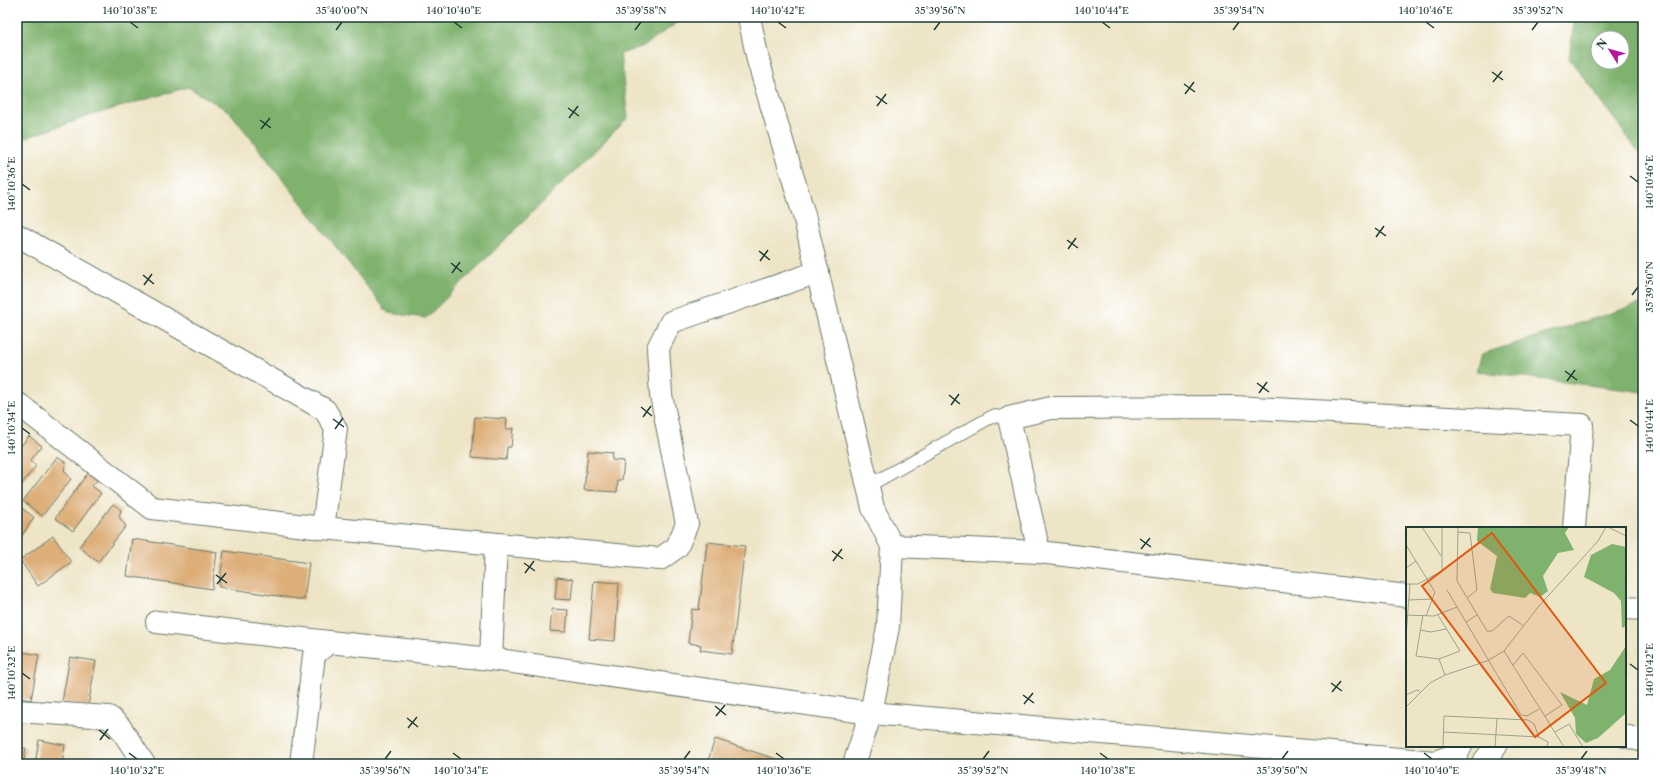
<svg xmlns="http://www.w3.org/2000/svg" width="1660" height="781" font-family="'Libre Caslon Text',serif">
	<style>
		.forest { fill: #7fb26d; stroke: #4f7850; fill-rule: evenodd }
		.building { fill: #ddae78 }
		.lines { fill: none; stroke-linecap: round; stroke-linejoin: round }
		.service-casing { stroke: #677867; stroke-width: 14 }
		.minor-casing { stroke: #677867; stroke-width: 24 }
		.tertiary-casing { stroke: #677867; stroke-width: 24 }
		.service { stroke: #fff; stroke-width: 12 }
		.minor { stroke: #fff; stroke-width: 22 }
		.tertiary { stroke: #fff; stroke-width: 22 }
		.ticks { fill: none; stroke: #1f3d34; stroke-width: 1.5 }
		.inset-road { fill: none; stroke: #9ba28c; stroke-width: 1 }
		.view { fill: #de580e; fill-opacity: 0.15; stroke: #de580e; stroke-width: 2 }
		.inset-edge { fill: none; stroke: #1f3d34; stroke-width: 2 }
		.neatline { fill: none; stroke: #1f3d34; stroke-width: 1.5 }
		.ticks-label { font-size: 10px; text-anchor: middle; fill: #1f3d34 }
	</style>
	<rect width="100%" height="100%" fill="#fff"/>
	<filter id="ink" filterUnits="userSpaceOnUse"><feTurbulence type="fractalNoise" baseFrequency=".025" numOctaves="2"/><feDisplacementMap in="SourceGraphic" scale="8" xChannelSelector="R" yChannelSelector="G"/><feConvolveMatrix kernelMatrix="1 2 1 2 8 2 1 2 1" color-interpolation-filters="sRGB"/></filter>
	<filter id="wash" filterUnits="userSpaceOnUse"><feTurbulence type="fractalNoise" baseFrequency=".012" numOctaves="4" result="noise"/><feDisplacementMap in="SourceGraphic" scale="16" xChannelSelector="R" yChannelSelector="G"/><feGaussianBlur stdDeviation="0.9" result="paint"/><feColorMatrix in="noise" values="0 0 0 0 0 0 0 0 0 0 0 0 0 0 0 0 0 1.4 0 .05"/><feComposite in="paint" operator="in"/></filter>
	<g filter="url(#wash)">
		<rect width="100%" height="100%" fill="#eee5c7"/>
		<g class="forest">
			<polygon points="17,17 685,17 644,46 620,54 628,118 426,318 388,313 230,112 188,87 89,116 17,141"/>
			<path d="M1575 17H1643V158L1569 58ZM1598 38H1622V62H1598Z"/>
			<polygon points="1643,302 1643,392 1477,371 1482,354 1640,304"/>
		</g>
		<g id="blocks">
			<g class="building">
				<polygon points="475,417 507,419 506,430 513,428 511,447 507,447 506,460 472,457"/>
				<polygon points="29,436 42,446 30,461 36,466 17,490 17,451"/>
				<polygon points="588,451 613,453 612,460 624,461 622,480 618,480 617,492 584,490"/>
				<polygon points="57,457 66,463 64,470 71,479 42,516 23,501"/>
				<polygon points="88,473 97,480 92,486 101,493 73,531 55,518"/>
				<polygon points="113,504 121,510 119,517 126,526 98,562 79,547"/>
				<polygon points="17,505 34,517 17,543"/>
				<polygon points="53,536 71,562 38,586 20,560"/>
				<polygon points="132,539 217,552 212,589 127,576"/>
				<polygon points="707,542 745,546 732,654 700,650 701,645 688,643 692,609 699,610"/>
				<polygon points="224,551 309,563 304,600 219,587"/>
				<polygon points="557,577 573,579 571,600 555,599"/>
				<polygon points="594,581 619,583 615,641 589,639"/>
				<polygon points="552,609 568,610 566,632 550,631"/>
				<polygon points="17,651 39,655 31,700 17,698"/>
				<polygon points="70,657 96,661 88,706 62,702"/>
				<polygon points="715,739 791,764 707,764"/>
				<polygon points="39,740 65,745 62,764 35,764"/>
				<polygon points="17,747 26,748 23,764 17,764"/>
			</g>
		</g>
	</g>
	<g filter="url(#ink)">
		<use href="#blocks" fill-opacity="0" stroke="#677867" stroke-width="1"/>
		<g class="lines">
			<g class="service-casing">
				<polyline id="service" points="868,486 993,416 1009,418"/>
			</g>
			<g class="minor-casing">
				<g id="minor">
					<polyline points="749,17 758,60 804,215 873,508 892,546 888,627 871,713"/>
					<polyline points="17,235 325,410 336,429 323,528"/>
					<polyline points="17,403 152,508 323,528 660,559 677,547 687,524 661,395 658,348 671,322 818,272"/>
					<polyline points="892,546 1039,552 1407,596"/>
					<polyline points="1039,552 1009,418 1051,408 1234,407 1582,425 1574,528"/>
					<polyline points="1625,608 1643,609"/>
					<polyline points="157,622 329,642"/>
					<polyline points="491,659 496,544"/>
					<polyline points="17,711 109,717 120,727 144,764"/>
					<polyline points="1625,736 1643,741"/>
					<polyline points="301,764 314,655 329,642 491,659 871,713 1435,762 1457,754 1461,746"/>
					<polyline points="1482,764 1496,746"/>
				</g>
			</g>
			<g class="tertiary-casing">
				<polyline id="tertiary" points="854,764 871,713"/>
			</g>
			<use href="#service" class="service"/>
			<use href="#minor" class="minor"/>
			<use href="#tertiary" class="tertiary"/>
		</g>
	</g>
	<path class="ticks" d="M130 22 138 28M454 22 462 28M778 22 786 28M1102 22 1110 28M1426 22 1434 28M336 30 342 22M635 30 641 22M934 30 940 22M1233 30 1239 22M1532 30 1538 22M1492 72 1503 80M1493 82 1502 71M1184 84 1195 92M1185 94 1194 82M876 96 887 104M877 106 886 94M568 108 579 116M569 118 578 106M260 120 271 128M261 129 270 118M1630 176 1638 182M22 184 30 190M1375 228 1386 236M1376 237 1384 226M1067 240 1078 248M1068 249 1076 238M759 251 770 260M760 261 768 250M451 263 462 272M452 273 460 262M143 275 154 284M144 285 152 274M1632 295 1638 287M1565 371 1577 380M1567 381 1575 370M1257 383 1269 392M1259 393 1267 382M949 395 960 404M951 405 959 394M641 407 652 416M643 417 651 406M333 419 344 427M1630 420 1638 426M22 428 30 434M335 429 343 418M1140 539 1151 547M1141 549 1150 538M832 551 843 559M833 561 842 549M524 563 535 571M525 573 534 561M216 575 227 583M217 584 226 573M1630 664 1638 670M22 673 30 679M1331 683 1342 691M1332 692 1341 681M1023 695 1034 703M1024 704 1033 693M715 706 726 715M716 716 725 705M407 718 418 727M408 728 417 717M99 730 110 739M100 740 108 729M129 753 137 759M453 753 461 759M776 753 784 759M1100 753 1108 759M1424 753 1432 759M385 759 391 751M684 759 690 751M983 759 989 751M1282 759 1288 751M1581 759 1587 751"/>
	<g transform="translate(1406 527)">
		<rect width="220" height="220" fill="#eee5c7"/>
		<path d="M72 0H163L159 6 168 23 152 26 137 49 142 64 134 70 124 66 119 71 87 66 84 62 91 29 71 14ZM206 17 220 20V99L216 101 215 74 208 66 178 50 185 28ZM220 119V186L192 211 180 216 170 207 169 191 154 165 181 178 188 152 204 143Z" fill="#7fb26d"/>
		<path class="inset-road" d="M16 0 35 29M52 0 51 54 81 104H86L103 89 118 99M202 0 220 9M52 5 64 6 71 63 61 71M0 18 29 65 20 89M0 41 10 34M0 57H12L36 44V0M41 63 51 80M3 73 27 72M0 88 28 89 51 80 115 188 121 189 133 182M17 88 10 129 33 132 54 124 32 88M60 95 71 88M14 103 25 105 40 102M0 110 4 57M98 124 158 220M33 132 39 148M107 138 117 126 156 178 139 189M0 168 11 163 14 164M0 180 24 156 39 148 81 134 98 124 133 79 192 14 200 0M37 205 133 210M149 205 163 197 177 220M37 220 38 189 122 193 128 197 133 210 142 215 141 220M89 220 91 191"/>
		<path class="view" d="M86 6 200 156 129 210 16 59Z"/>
		<rect width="220" height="220" class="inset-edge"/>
	</g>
	<rect width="1660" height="781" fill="none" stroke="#fff" stroke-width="44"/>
	<g transform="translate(1610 50) rotate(307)"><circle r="19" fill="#ffffff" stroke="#a5b1ae"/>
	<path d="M0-3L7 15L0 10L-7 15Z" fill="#b5179e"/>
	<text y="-6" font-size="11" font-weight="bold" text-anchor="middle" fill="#1f3d34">N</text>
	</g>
	<rect x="22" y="22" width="1616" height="737" class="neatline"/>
	<g class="ticks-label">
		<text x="130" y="14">140°10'38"E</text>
		<text x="342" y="14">35°40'00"N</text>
		<text x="454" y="14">140°10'40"E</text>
		<text x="641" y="14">35°39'58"N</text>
		<text x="778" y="14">140°10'42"E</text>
		<text x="940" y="14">35°39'56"N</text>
		<text x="1102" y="14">140°10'44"E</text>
		<text x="1239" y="14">35°39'54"N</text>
		<text x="1426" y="14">140°10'46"E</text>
		<text x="1538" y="14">35°39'52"N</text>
		<text transform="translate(1649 182) rotate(-90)" y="4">140°10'46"E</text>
		<text transform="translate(11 184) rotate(-90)" y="4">140°10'36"E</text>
		<text transform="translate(1649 287) rotate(-90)" y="4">35°39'50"N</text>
		<text transform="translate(1649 426) rotate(-90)" y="4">140°10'44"E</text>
		<text transform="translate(11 428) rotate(-90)" y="4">140°10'34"E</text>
		<text transform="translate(1649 670) rotate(-90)" y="4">140°10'42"E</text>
		<text transform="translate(11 673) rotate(-90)" y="4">140°10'32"E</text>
		<text x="137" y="774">140°10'32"E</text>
		<text x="385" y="774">35°39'56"N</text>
		<text x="461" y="774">140°10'34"E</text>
		<text x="684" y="774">35°39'54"N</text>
		<text x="784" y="774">140°10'36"E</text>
		<text x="983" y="774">35°39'52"N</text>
		<text x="1108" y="774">140°10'38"E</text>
		<text x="1282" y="774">35°39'50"N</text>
		<text x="1432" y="774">140°10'40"E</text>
		<text x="1581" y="774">35°39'48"N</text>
	</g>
</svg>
